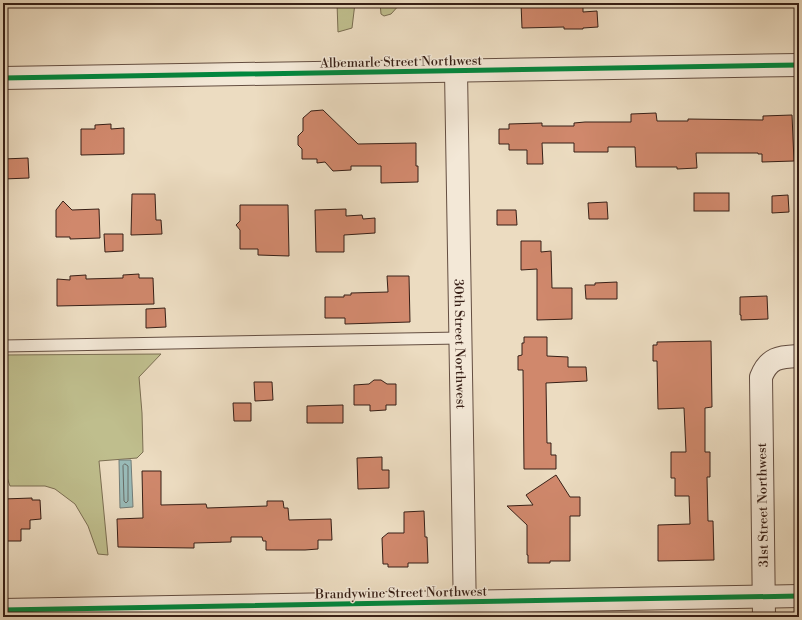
<svg xmlns="http://www.w3.org/2000/svg" width="802" height="620" font-family="'Libre Bodoni',serif">
	<style>
		.green { fill: #bfbe8d; stroke: #7b6e52 }
		.water { fill: #99bab7; stroke: #727c77 }
		.lines { fill: none; stroke-linecap: round; stroke-linejoin: round }
		.shore { stroke: #686c66; stroke-width: 1 }
		.building { fill: #d0886c; stroke: #371f16 }
		.service-casing { stroke: #644e41; stroke-width: 13 }
		.minor-casing { stroke: #644e41; stroke-width: 24 }
		.tertiary-casing { stroke: #644e41; stroke-width: 24 }
		.service { stroke: #f3e8d7; stroke-width: 11 }
		.minor { stroke: #f3e8d7; stroke-width: 22 }
		.tertiary { stroke: #f3e8d7; stroke-width: 22 }
		.cycleway-casing { stroke: #f3e8d7; stroke-width: 8 }
		.cycleway { stroke: #00873e; stroke-width: 5 }
		.labels { text-anchor: middle; stroke-width: 3; stroke-linejoin: round; paint-order: stroke }
		.street-label { font-size: 13px; fill: #371f16; stroke: #f3e8d7 }
	</style>
	<rect width="100%" height="100%" fill="#ecdcc1"/>
	<filter id="stains"><feTurbulence type="fractalNoise" baseFrequency=".005" numOctaves="4"/><feColorMatrix values="0 0 0 0 .2 0 0 0 0 .09 0 0 0 0 .02 0 0 0 .5 -.17"/></filter>
	<radialGradient id="worn" r=".72"><stop offset=".6" stop-color="#630" stop-opacity="0"/><stop offset="1" stop-color="#630" stop-opacity=".3"/></radialGradient>
	<g class="green">
		<polygon points="337,3 355,3 352,28 338,32"/>
		<polygon points="380,3 401,3 391,14 384,16 381,14"/>
		<polygon points="161,354 139,377 142,413 143,452 137,458 99,461 108,555 98,554 88,526 75,504 55,489 45,486 10,486 3,466 3,355"/>
	</g>
	<polygon class="water" points="119,460 131,460 133,507 120,508"/>
	<g class="lines">
		<polygon class="shore" points="125,464 128,466 128,501 126,503 124,501 123,466"/>
	</g>
	<g class="building">
		<polygon points="521,3 583,3 583,12 597,11 598,27 583,28 583,29 564,29 564,27 522,28"/>
		<polygon points="323,110 358,144 416,143 416,166 418,166 418,182 381,183 381,166 351,166 351,170 333,171 325,162 317,163 317,159 302,159 302,149 298,145 298,136 303,131 303,118 311,111"/>
		<polygon points="656,113 657,121 688,121 688,119 763,120 763,116 792,115 794,161 762,162 762,154 758,154 758,153 696,153 697,168 677,169 677,167 636,167 635,147 608,147 608,152 574,152 574,143 542,143 543,164 527,164 527,150 509,150 509,144 499,144 499,129 509,129 509,124 542,123 542,126 574,126 574,123 585,122 631,122 631,114"/>
		<polygon points="111,124 111,129 124,128 124,154 81,155 81,129 95,129 95,125"/>
		<polygon points="28,158 29,178 3,179 3,159"/>
		<rect x="694" y="193" width="35" height="18"/>
		<polygon points="132,194 155,194 156,220 161,220 162,234 131,235"/>
		<polygon points="788,195 789,212 772,213 772,196"/>
		<polygon points="63,201 72,210 99,209 100,238 70,239 70,237 56,237 56,210"/>
		<polygon points="607,202 608,219 589,219 588,203"/>
		<polygon points="240,205 288,205 289,256 258,255 258,249 240,249 240,230 236,225 240,221"/>
		<polygon points="346,209 346,216 362,215 363,219 375,218 375,233 344,235 344,252 316,252 315,210"/>
		<polygon points="497,210 516,210 517,225 497,225"/>
		<polygon points="104,234 123,234 123,251 105,252"/>
		<polygon points="521,241 541,241 541,252 551,251 552,288 572,288 572,319 537,320 537,269 521,270"/>
		<polygon points="139,274 139,278 153,278 154,304 57,306 57,279 70,280 70,276 86,275 86,279 123,278 123,275"/>
		<polygon points="387,276 409,276 410,322 345,324 345,318 325,318 325,297 344,297 344,295 351,295 351,293 388,292"/>
		<polygon points="617,282 617,299 586,299 585,285 595,285 595,283"/>
		<polygon points="767,296 768,319 741,320 741,315 740,315 740,297"/>
		<polygon points="165,308 166,327 146,328 146,309"/>
		<polygon points="524,337 547,337 547,356 568,357 568,367 586,367 587,381 546,383 547,443 551,443 551,455 556,455 556,469 524,469 523,370 518,370 518,356 522,355 522,343 524,343"/>
		<polygon points="711,341 712,407 705,408 705,452 710,452 710,477 707,477 708,521 713,521 714,560 658,561 658,525 690,524 689,496 675,496 675,478 671,478 671,452 686,452 684,408 658,409 657,361 653,361 653,345 657,345 657,342"/>
		<polygon points="374,380 381,380 387,384 396,384 396,405 386,405 386,410 370,411 370,405 354,405 354,385 369,384"/>
		<polygon points="254,382 272,382 273,400 255,401"/>
		<polygon points="233,403 251,403 251,421 234,421"/>
		<polygon points="343,405 343,423 307,423 307,406"/>
		<polygon points="382,457 382,470 389,470 389,488 358,489 357,458"/>
		<polygon points="142,471 161,471 161,505 206,504 207,508 267,506 267,501 283,501 284,508 288,508 289,520 331,519 332,540 318,540 318,549 305,550 266,550 266,541 263,541 262,537 231,537 231,542 194,543 194,548 118,547 117,519 143,518"/>
		<polygon points="556,475 570,497 580,497 580,516 570,516 570,561 550,561 550,563 528,563 528,555 527,555 527,525 507,506 533,505 526,495"/>
		<polygon points="32,498 32,500 40,500 41,519 30,520 30,529 21,529 21,541 3,541 3,499"/>
		<polygon points="424,511 425,537 427,537 428,563 408,563 408,567 388,567 388,564 383,564 382,538 388,533 404,533 404,512"/>
	</g>
	<g class="lines">
		<g class="service-casing">
			<polyline id="service" points="3,346 460,338"/>
		</g>
		<g class="minor-casing">
			<g id="minor">
				<path id="s1" d="M456 71 465 617"/>
				<polyline points="3,78 799,65"/>
				<path d="M764 617 761 377C769 357 780 357 799 356"/>
			</g>
		</g>
		<g class="tertiary-casing">
			<polyline id="tertiary" points="3,610 799,596"/>
		</g>
		<use href="#service" class="service"/>
		<use href="#minor" class="minor"/>
		<use href="#tertiary" class="tertiary"/>
		<g class="cycleway-casing">
			<g id="cycleway">
				<polyline points="3,78 799,65"/>
				<polyline points="3,610 799,596"/>
			</g>
		</g>
		<use href="#cycleway" class="cycleway"/>
	</g>
	<g class="labels">
		<g class="street-label">
			<text transform="translate(401 61) rotate(-1)" y="5">Albemarle Street Northwest</text>
			<text dy="5" stroke="none"><textPath href="#s1" startOffset="273">30th Street Northwest</textPath></text>
			<text transform="translate(762 505) rotate(-91)" y="5">31st Street Northwest</text>
			<text transform="translate(401 592) rotate(-1)" y="5">Brandywine Street Northwest</text>
		</g>
	</g>
	<rect width="802" height="620" fill="none" stroke="#ecdcc1" stroke-width="16"/>
	<rect x="4" y="4" width="794" height="612" fill="none" stroke="#371f16" stroke-width="2"/>
	<rect x="8" y="8" width="786" height="604" fill="none" stroke="#371f16"/>
	<rect width="100%" height="100%" filter="url(#stains)"/>
	<rect width="100%" height="100%" fill="url(#worn)"/>
</svg>
